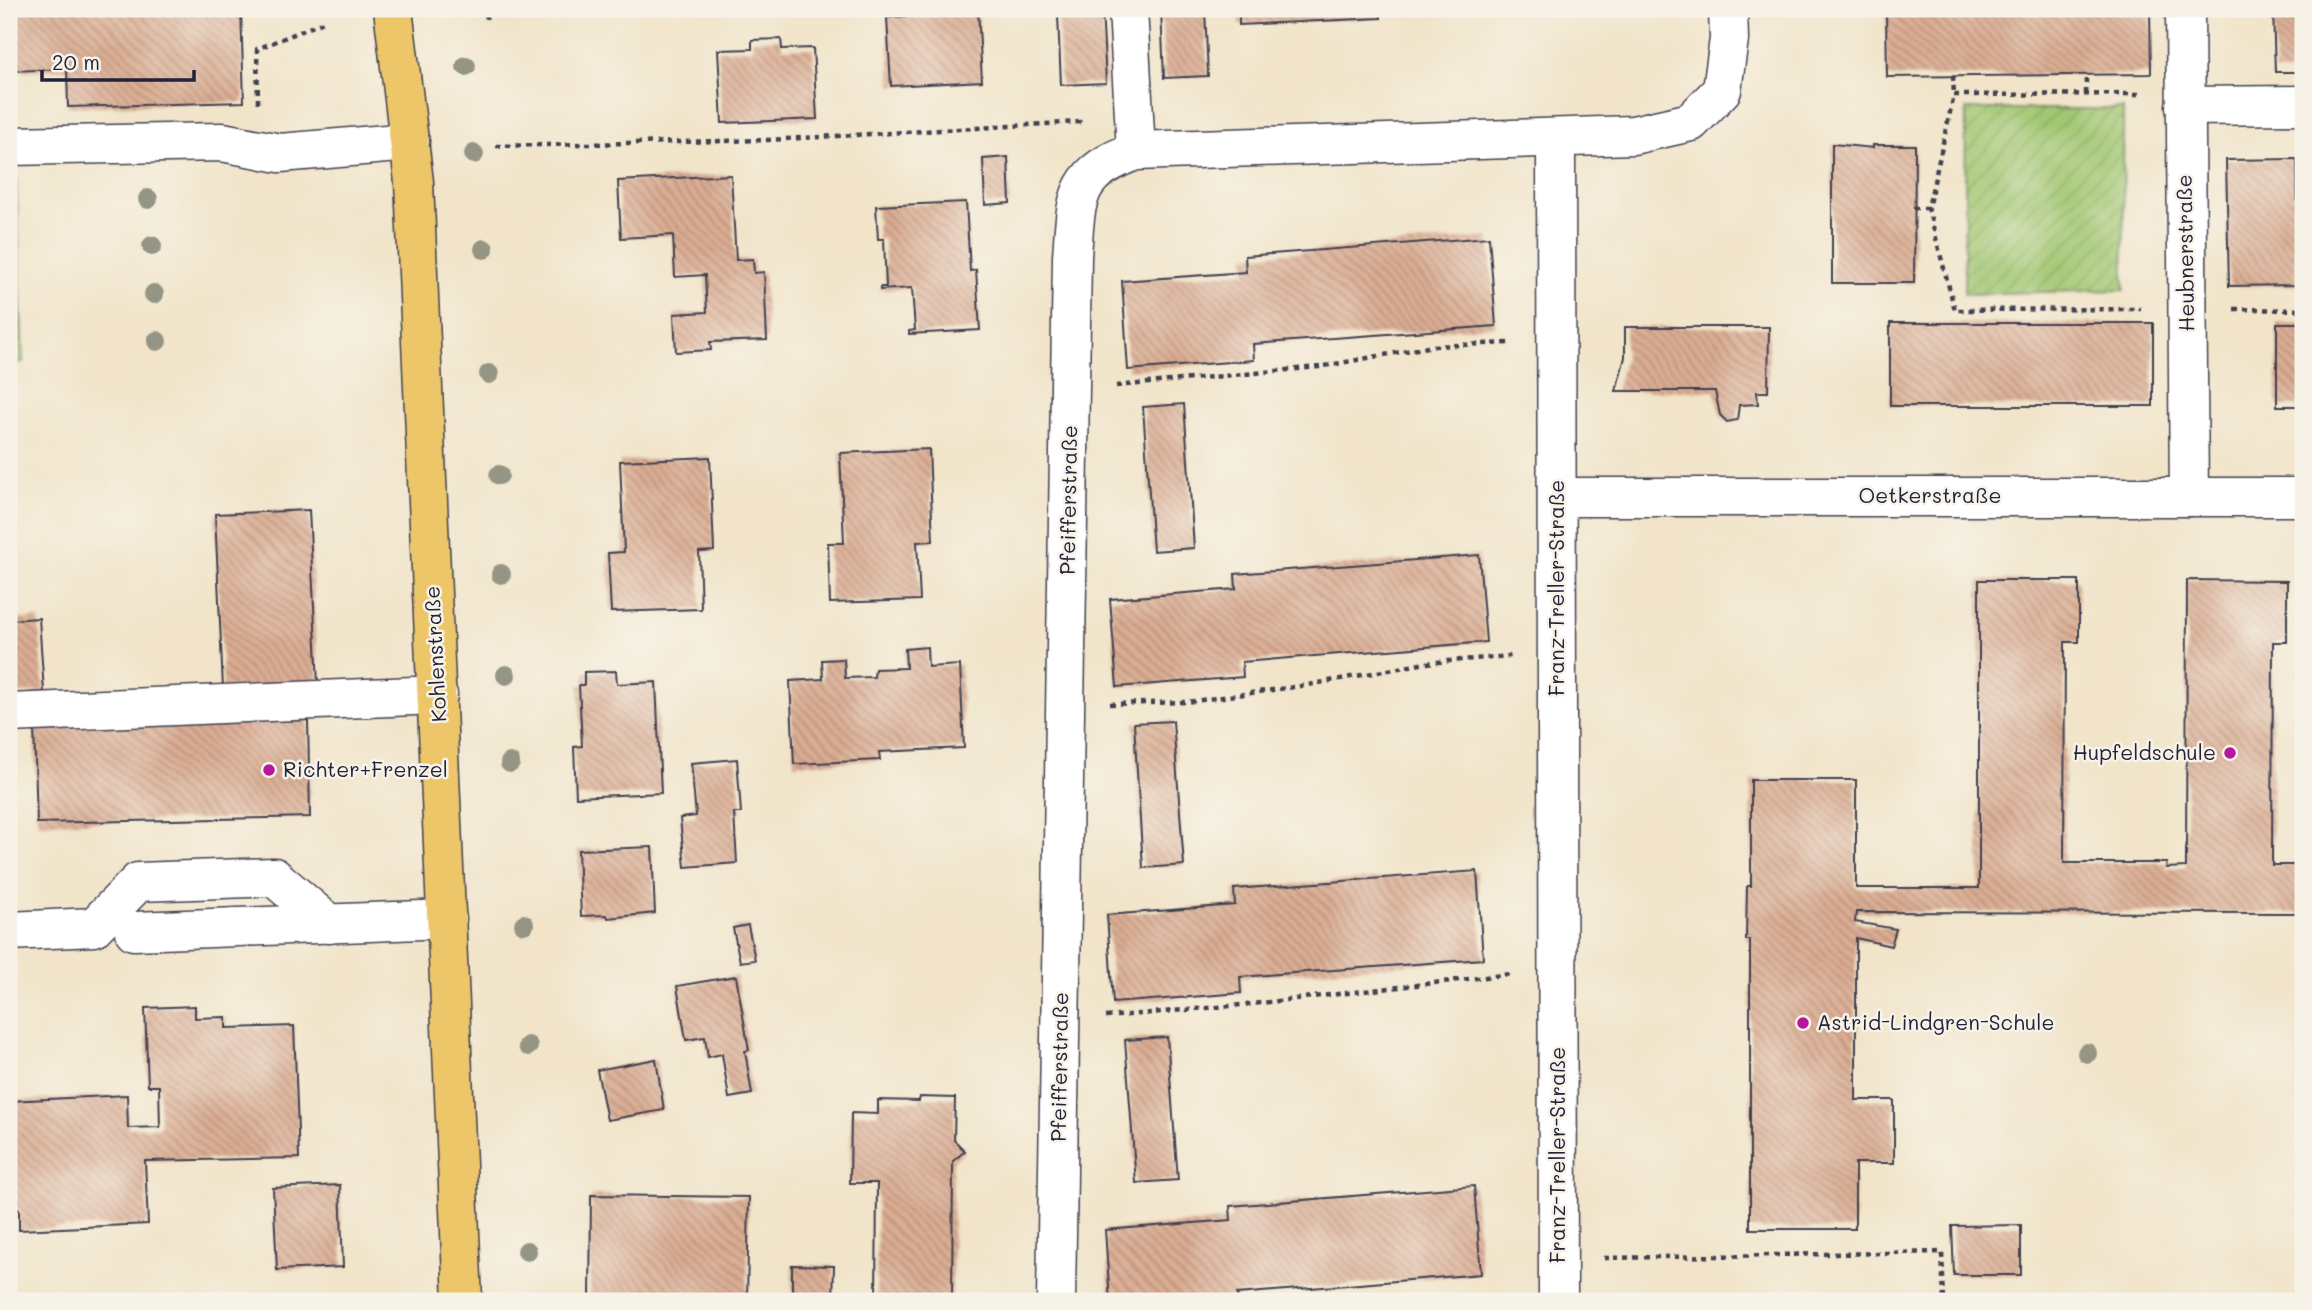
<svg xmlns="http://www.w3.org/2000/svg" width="2312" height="1310" font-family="Mali,sans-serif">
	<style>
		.grass { fill: url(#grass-dots); stroke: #627456; stroke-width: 2 }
		.garden { fill: url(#garden-furrows); stroke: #627456; stroke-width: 2 }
		.building { fill: url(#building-back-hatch) }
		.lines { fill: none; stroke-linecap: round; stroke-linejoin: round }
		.minor-casing { stroke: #413f50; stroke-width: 41 }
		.major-casing { stroke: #413f50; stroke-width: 41 }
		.path { stroke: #413f50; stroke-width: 4.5; stroke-dasharray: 5 5; stroke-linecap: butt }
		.minor { stroke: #fff; stroke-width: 38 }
		.major { stroke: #ecc669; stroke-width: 38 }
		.tree { fill: #949584 }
		.poi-dot { fill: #b5179e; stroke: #f7f3e8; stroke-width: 2.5 }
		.labels { text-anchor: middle; stroke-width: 5; stroke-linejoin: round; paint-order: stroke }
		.street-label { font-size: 21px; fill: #22223b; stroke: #f7f3e8 }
		.poi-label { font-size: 21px; fill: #22223b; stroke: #f7f3e8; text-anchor: start }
	</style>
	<defs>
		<pattern id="grass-dots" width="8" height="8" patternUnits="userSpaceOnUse" patternTransform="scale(1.75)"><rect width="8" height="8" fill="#a1c771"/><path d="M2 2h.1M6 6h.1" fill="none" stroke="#8aab63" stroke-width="1.8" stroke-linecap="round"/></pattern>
		<pattern id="garden-furrows" width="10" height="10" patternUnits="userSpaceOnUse" patternTransform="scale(1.75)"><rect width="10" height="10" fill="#a1c771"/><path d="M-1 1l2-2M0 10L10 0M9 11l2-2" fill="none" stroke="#8aab63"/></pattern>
		<pattern id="building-back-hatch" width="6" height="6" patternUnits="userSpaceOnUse" patternTransform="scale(1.75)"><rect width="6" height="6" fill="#dbad93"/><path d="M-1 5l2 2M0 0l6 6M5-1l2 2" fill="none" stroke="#b18c79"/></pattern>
	</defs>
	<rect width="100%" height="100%" fill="#f7f3e8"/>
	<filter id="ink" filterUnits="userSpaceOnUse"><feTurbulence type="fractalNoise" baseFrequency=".0143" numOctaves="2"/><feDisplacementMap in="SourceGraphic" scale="14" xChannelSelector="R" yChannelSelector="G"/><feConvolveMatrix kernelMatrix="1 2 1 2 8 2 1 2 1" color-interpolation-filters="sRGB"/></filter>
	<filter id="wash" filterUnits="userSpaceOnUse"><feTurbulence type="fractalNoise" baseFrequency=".00686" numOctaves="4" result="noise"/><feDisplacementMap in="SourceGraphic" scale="28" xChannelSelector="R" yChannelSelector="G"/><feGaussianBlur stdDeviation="1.57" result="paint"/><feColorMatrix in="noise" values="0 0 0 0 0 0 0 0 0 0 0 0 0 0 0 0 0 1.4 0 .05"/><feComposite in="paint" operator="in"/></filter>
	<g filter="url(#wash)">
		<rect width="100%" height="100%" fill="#f1e4c9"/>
		<polygon class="grass" points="9,176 16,176 23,362 11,363"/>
		<polygon class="garden" points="1966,109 2123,109 2124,290 1964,294"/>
		<g id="blocks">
			<g class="building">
				<polygon points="9,9 241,9 244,102 68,107 67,69 9,71"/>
				<polygon points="916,9 978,9 982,81 891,86 887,18 910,16"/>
				<polygon points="1061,9 1102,9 1106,83 1061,85 1058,16 1061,16"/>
				<polygon points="1161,9 1205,9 1208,76 1164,78"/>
				<polygon points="1239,9 1406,9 1406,11 1380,12 1381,18 1239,25"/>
				<polygon points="1886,9 2150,9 2151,74 1887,77"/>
				<polygon points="2273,9 2303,9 2303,72 2275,72"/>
				<polygon points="781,39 782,49 813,48 817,119 722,123 718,50 752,49 752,40"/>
				<polygon points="1832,144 1873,148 1873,145 1915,145 1914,283 1832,283"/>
				<polygon points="1008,157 1010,203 985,205 983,159"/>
				<polygon points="2297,159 2298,285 2229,286 2226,160"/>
				<polygon points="731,175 736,260 753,259 754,273 764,272 767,340 710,342 711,350 676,352 674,314 707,312 705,275 675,277 673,235 621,238 618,181"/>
				<polygon points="966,202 970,271 976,270 980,330 909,334 909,331 915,330 912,288 880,290 880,287 886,287 884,239 878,239 876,206"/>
				<polygon points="1489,237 1496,326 1253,344 1254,360 1128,370 1122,281 1246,272 1245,256"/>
				<rect x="1890" y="323" width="263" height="83"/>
				<rect x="2277" y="323" width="26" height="83"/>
				<polygon points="1625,327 1769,327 1768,392 1757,392 1758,404 1739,405 1737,420 1727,422 1720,415 1715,391 1616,391 1625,357"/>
				<polygon points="1184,404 1194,548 1153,551 1143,407"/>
				<polygon points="929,449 933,541 917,542 920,600 830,603 828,543 844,543 840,453"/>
				<polygon points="710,457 714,551 699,552 701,609 611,612 608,553 624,552 620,461"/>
				<polygon points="309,510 318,684 223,688 215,514"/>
				<polygon points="1479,555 1486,642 1242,662 1243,677 1117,687 1110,599 1236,589 1235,574"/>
				<polygon points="1979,580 2079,580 2079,642 2065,642 2064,863 2167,863 2166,868 2186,867 2187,580 2287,581 2287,642 2273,642 2272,865 2303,865 2303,913 1856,912 1855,922 1896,929 1891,946 1856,938 1856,1100 1894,1100 1894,1163 1855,1163 1855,1229 1750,1229 1750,940 1746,940 1747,886 1751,886 1751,780 1856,780 1856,888 1979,888"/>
				<polygon points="39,618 44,692 9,694 9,620"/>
				<polygon points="927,647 928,667 960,665 964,748 879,752 880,760 794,764 790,681 823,679 822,660 844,659 845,678 874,677 875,669 906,668 905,649"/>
				<polygon points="616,671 617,684 656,682 661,793 576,797 574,747 582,746 579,685 584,685 584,672"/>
				<polygon points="308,720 310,817 37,823 34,726"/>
				<polygon points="1173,721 1184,865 1143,868 1134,723"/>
				<polygon points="737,759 741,813 734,813 737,863 685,867 680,818 696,816 691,763"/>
				<polygon points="652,847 655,913 608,918 607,915 581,916 578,850"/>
				<polygon points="1477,871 1483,959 1240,977 1241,993 1113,1003 1107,915 1235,905 1234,889"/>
				<polygon points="748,925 755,960 740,962 733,928"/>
				<polygon points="736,976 749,1050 745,1051 752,1094 729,1098 722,1054 708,1057 705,1037 686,1040 677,986"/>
				<polygon points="195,1006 195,1018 226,1017 226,1028 294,1026 299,1158 145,1161 148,1224 19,1230 19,1209 9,1209 9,1101 127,1095 128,1128 160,1127 159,1086 148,1086 145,1008"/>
				<polygon points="1167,1037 1178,1180 1136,1183 1125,1040"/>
				<polygon points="656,1059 664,1110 607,1120 597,1070"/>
				<polygon points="920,1097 955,1098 954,1140 965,1151 953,1161 952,1301 876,1301 877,1183 850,1183 851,1113 878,1114 878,1100 919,1101"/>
				<polygon points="340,1185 343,1267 277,1270 273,1188"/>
				<polygon points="1474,1186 1481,1274 1237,1294 1238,1301 1110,1301 1105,1230 1231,1220 1230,1206"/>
				<polygon points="591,1195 749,1197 747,1301 590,1301"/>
				<polygon points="2021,1225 2021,1275 1954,1275 1952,1226"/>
				<polygon points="792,1265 834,1266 833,1301 792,1301"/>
			</g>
		</g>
	</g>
	<g filter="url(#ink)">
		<use href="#blocks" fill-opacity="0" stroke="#413f50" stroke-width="2"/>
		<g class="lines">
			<g class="minor-casing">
				<g id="minor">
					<polyline points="1128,9 1136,151"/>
					<polyline points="2185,9 2189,497"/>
					<polyline points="2185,106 2303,105"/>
					<polyline points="1556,138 1558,1301"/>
					<polyline points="9,146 222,142 280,153 410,142"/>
					<polyline points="1557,497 2303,497"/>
					<polyline points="9,713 438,695"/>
					<polyline points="9,931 94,927 138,882 274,877 329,924"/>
					<polyline points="134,931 447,919"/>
					<path d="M1056 1301 1072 257C1076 197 1074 173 1136 151L1633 135 1691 122 1722 90 1729 39 1728 9"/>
				</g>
			</g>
			<g class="major-casing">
				<polyline id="major" points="393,9 414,182 463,1301"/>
			</g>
			<g class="path">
				<polyline points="486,19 487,9"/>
				<polyline points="1953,76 1954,95"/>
				<polyline points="2086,94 2086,74"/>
				<polyline points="2139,94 1954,95 1928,208 1955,310 2141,309"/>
				<polyline points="258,103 257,49 326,21"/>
				<polyline points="496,146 767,140 1080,122 1082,126"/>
				<polyline points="1913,208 1928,208"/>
				<polyline points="2234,309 2303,310"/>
				<polyline points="1116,386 1319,367 1433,346 1510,343"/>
				<polyline points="1110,704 1187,702 1308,685 1426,663 1510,656"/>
				<polyline points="1106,1017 1252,1004 1511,974"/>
				<polyline points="1604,1258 1942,1252 1944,1301"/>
			</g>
			<use href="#minor" class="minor"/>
			<use href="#major" class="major"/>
		</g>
		<g class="tree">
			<circle cx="466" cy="66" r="10"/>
			<circle cx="474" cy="154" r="10"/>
			<circle cx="148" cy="199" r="10"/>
			<circle cx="152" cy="246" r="10"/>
			<circle cx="484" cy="249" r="10"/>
			<circle cx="154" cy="294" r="10"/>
			<circle cx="157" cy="341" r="10"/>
			<circle cx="489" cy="374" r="10"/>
			<circle cx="499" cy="475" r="10"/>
			<circle cx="501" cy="574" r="10"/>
			<circle cx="506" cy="675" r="10"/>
			<circle cx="510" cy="763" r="10"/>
			<circle cx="524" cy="924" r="10"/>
			<circle cx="528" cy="1046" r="10"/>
			<circle cx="2087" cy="1053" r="10"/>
			<circle cx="527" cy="1251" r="10"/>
		</g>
	</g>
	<g class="poi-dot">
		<circle cx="2230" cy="753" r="7"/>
		<circle cx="269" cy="770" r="7"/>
		<circle cx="1803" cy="1023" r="7"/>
	</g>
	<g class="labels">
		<g class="street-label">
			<text transform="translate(2186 253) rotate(-91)" y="7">Heubnerstraße</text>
			<text x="1930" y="503">Oetkerstraße</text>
			<text transform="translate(1069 500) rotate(-89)" y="7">Pfeifferstraße</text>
			<text transform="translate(1557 588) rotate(-90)" y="7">Franz-Treller-Straße</text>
			<text transform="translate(436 654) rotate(-93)" y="7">Kohlenstraße</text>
			<text transform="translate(1060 1067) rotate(-89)" y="7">Pfeifferstraße</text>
			<text transform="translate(1558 1155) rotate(-90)" y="7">Franz-Treller-Straße</text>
		</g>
		<g class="poi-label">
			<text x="2216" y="760" text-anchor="end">Hupfeldschule</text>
			<text x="283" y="777">Richter+Frenzel</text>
			<text x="1817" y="1030">Astrid-Lindgren-Schule</text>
		</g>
	</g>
	<rect width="2312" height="1310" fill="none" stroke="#f7f3e8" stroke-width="35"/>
	<path d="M42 70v10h152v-10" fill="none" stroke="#22223b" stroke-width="3.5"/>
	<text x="52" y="70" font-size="21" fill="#22223b" stroke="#f7f3e8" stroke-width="5" paint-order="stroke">20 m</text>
</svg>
